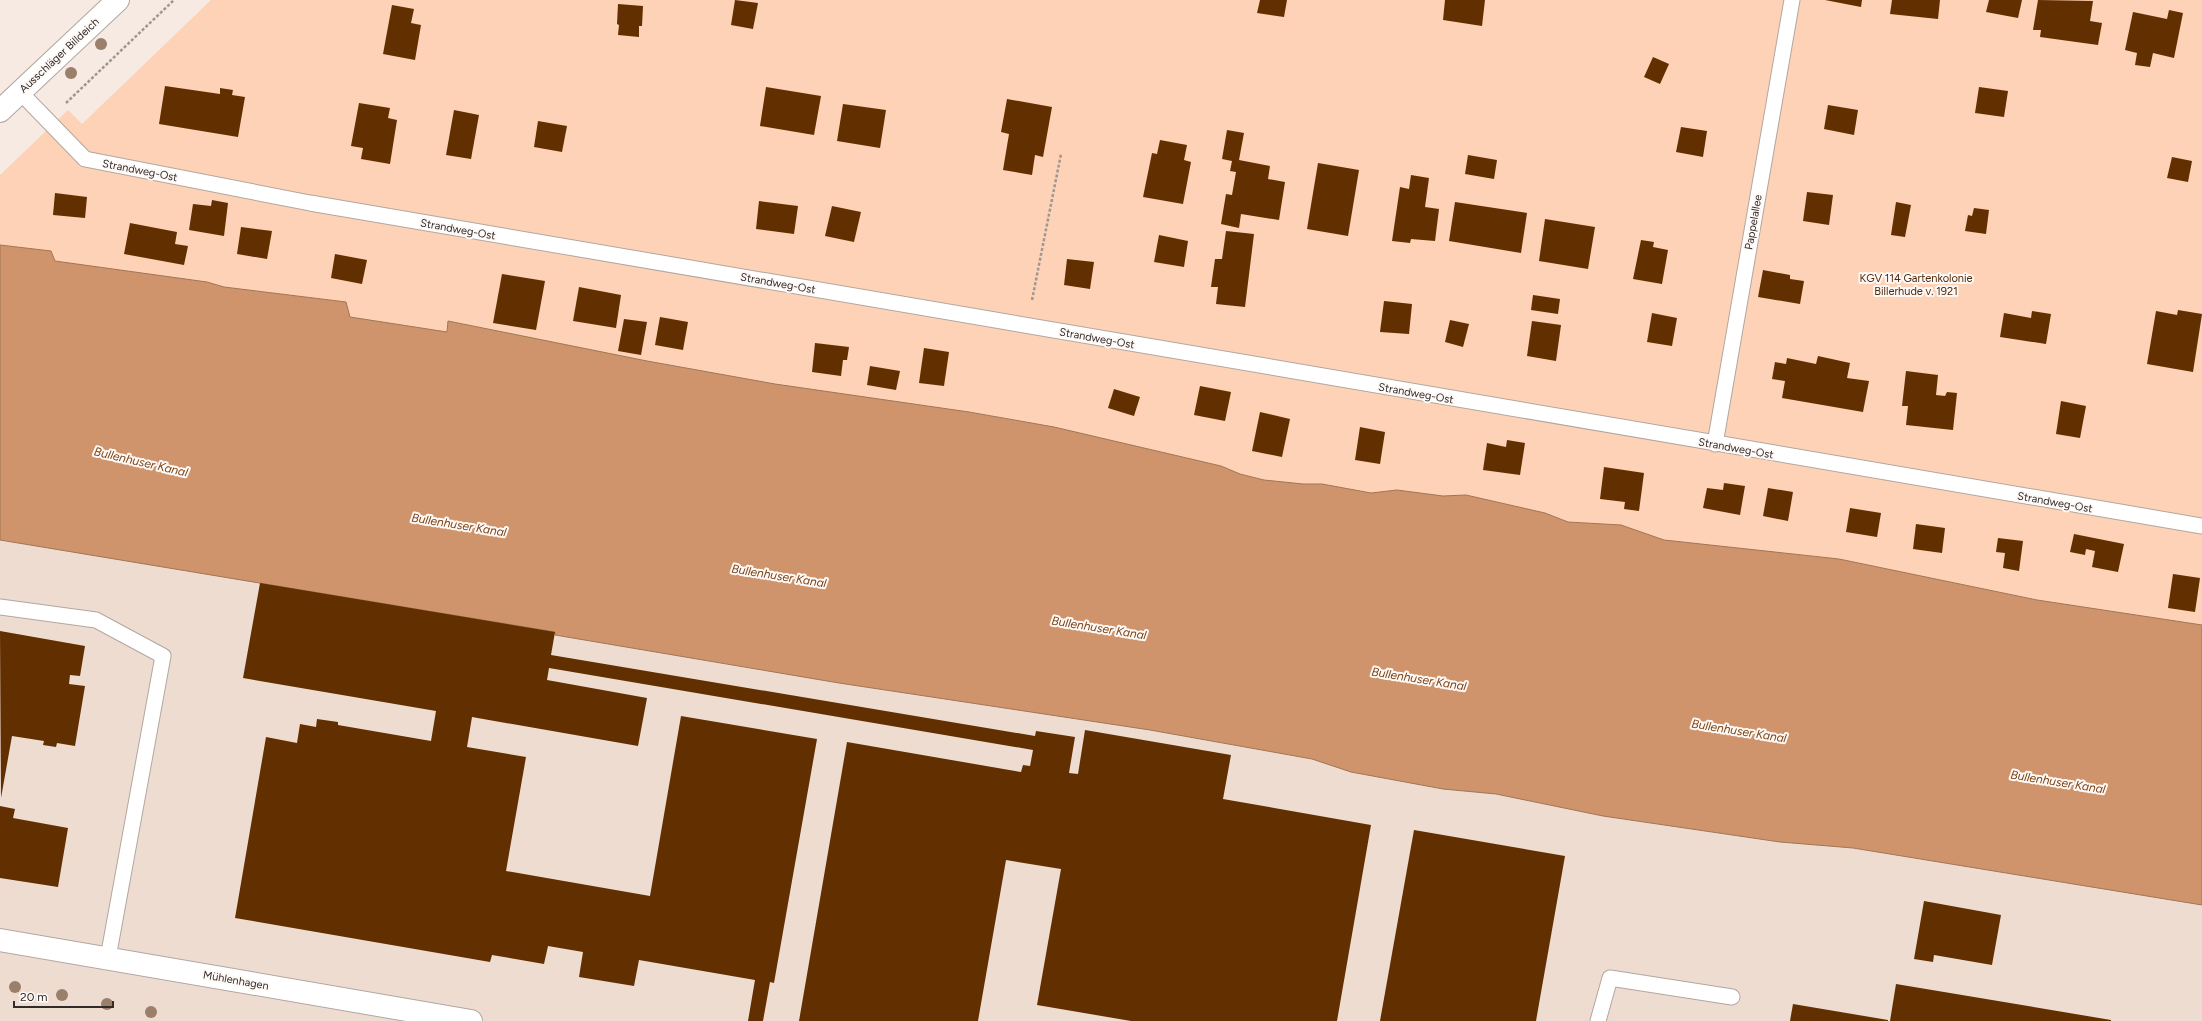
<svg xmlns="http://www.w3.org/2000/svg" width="2202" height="1021" font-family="Figtree,sans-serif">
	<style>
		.built { fill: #efdcd1 }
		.green { fill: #fdd2b6 }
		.water { fill: #cf946b; stroke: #a07557 }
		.building { fill: #612f00 }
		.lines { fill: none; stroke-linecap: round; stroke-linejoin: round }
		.lane-casing { stroke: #b2a7a0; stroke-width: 17 }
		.street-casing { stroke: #b2a7a0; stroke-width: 24 }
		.secondary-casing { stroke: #b2a7a0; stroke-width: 24 }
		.path { stroke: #9f9791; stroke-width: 2.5; stroke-dasharray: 3 2; stroke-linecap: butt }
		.lane { stroke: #fff; stroke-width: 15 }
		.street { stroke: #fff; stroke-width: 22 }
		.secondary { stroke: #fff; stroke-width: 22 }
		.tree { fill: #9a7f6a }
		.labels { text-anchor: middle; stroke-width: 4; stroke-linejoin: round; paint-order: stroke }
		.street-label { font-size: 11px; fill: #312c29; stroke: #fef9f6 }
		.park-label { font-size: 11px; fill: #4f2807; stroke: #fef9f6 }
		.water-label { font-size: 12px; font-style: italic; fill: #7a4213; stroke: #fef9f6 }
	</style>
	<rect width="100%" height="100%" fill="#f6eae2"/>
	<polygon class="built" points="0,538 555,632 555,635 839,683 1150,730 1312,759 1351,772 1443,789 1496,794 1603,816 1780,842 1853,848 2200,904 2202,905 2202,1021 0,1021"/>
	<polygon class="green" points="211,0 2202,0 2202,625 2037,600 1839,559 1664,540 1621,525 1568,522 1545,513 1466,495 1443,496 1397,490 1371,493 1322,484 1303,484 1264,480 1240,474 1221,466 1054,427 969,412 775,384 647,361 449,321 447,332 350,317 346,302 224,287 207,282 55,261 51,251 0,245 0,175 68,110 82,124"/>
	<polygon class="water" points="0,245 51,251 55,261 207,282 224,287 346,302 350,317 447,332 448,321 647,361 775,384 969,412 1054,427 1221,466 1240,474 1264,480 1303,484 1322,484 1371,493 1397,490 1443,496 1466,495 1545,513 1568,522 1621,525 1664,540 1839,559 2037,600 2202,625 2202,905 1853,848 1780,842 1603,816 1496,794 1443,789 1351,772 1312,759 1150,730 839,683 555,635 555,632 0,540"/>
	<g class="building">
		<polygon points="735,0 758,3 753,29 731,25"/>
		<polygon points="1260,0 1287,0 1284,17 1257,13"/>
		<polygon points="1445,0 1485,0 1482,26 1443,20"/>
		<polygon points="1825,0 1862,0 1861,7"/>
		<polygon points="1892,0 1940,0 1938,19 1890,14"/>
		<polygon points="1989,0 2022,0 2018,18 1986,12"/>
		<polygon points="2038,0 2093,1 2090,21 2102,23 2098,45 2040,37 2041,30 2033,30"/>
		<polygon points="618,4 643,6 642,26 639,26 639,37 618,35 619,25 617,24"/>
		<polygon points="392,5 414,9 411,23 421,25 415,60 383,54"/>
		<polygon points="2169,10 2183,13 2174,58 2153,53 2150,67 2135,65 2137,53 2125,50 2133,12 2167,19"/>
		<polygon points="1653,57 1669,64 1660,84 1644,77"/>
		<polygon points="165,86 220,94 220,88 233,90 232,95 245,97 238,137 159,124"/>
		<polygon points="766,87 821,96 814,135 760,126"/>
		<polygon points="1979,87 2008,91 2004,117 1975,113"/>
		<polygon points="1007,99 1052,107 1043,157 1035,155 1032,175 1003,170 1009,134 1001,132"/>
		<polygon points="359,103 390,108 388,118 397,120 390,164 361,159 363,148 351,146"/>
		<polygon points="843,104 886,110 880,148 837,141"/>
		<polygon points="1828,105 1858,110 1854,135 1824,129"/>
		<polygon points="454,110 479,115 471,159 446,155"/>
		<polygon points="538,121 567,126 562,152 534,147"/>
		<polygon points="1681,127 1707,131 1703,157 1676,152"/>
		<polygon points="1227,130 1244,133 1239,160 1270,166 1268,179 1285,182 1279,220 1241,214 1239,228 1221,224 1226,194 1232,195 1236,172 1230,171 1232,161 1222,159"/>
		<polygon points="1160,140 1187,145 1184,160 1191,162 1183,204 1143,197 1152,153 1157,154"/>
		<polygon points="1468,155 1497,160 1494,179 1465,174"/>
		<polygon points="2172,157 2192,161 2188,182 2167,178"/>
		<polygon points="1318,163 1359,170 1348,236 1307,229"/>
		<polygon points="1411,175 1429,178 1425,207 1439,209 1435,241 1411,239 1410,243 1392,241 1400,187 1409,189"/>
		<polygon points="1807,192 1833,195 1829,225 1803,221"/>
		<polygon points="55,193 87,197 85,218 53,215"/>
		<polygon points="212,200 228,203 224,236 189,230 193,204 211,206"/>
		<polygon points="759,201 798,206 794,234 756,229"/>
		<polygon points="1455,202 1527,213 1521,253 1449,241"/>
		<polygon points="1896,202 1911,205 1905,237 1891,235"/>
		<polygon points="832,206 861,212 854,242 825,236"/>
		<polygon points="1974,208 1989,210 1986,234 1965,231 1968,215 1972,216"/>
		<polygon points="1545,219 1595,227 1588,269 1539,261"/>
		<polygon points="130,223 177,232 175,244 188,246 184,265 124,254"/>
		<polygon points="241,227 272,231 267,259 237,254"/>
		<polygon points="1226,231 1254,234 1245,307 1216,304 1218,287 1211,287 1215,259 1222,259"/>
		<polygon points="1159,235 1188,241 1184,267 1154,262"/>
		<polygon points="1641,240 1654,242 1653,247 1668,250 1662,284 1633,279"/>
		<polygon points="335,254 367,260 362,284 331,278"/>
		<polygon points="1067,259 1094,262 1090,289 1064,285"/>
		<polygon points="1763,270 1790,275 1790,279 1804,281 1800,304 1758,297"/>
		<polygon points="502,274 545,281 536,330 493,323"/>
		<polygon points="579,287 621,295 616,328 573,321"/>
		<polygon points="1533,295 1560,299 1558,314 1531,310"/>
		<polygon points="1384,301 1412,304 1409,334 1380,332"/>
		<polygon points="2178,310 2202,314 2193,372 2147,364 2156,311 2177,315"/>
		<polygon points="2032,311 2051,314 2046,344 2000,337 2004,313 2031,318"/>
		<polygon points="1652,313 1677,318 1672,346 1647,342"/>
		<polygon points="660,317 688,322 683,350 655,345"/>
		<polygon points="624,319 647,322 641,355 618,351"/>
		<polygon points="1450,320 1469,324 1463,347 1445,342"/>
		<polygon points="1532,321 1561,325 1556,361 1527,356"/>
		<polygon points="815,343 849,347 847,360 843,360 841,376 812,372"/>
		<polygon points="924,348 949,352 944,386 919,383"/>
		<polygon points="1818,356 1850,363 1847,378 1869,381 1863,412 1782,398 1785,381 1772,379 1775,362 1786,364 1787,358 1816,364"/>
		<polygon points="870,366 900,371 896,390 867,385"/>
		<polygon points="1906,371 1938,375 1936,395 1945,396 1947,392 1957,393 1953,430 1906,425 1908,406 1902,406"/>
		<polygon points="1200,386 1231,392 1225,421 1194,415"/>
		<polygon points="1114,389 1140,397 1134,416 1108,408"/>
		<polygon points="2061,401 2086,406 2080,438 2056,434"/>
		<polygon points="1260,412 1290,419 1282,457 1252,451"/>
		<polygon points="1360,427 1385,432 1380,464 1355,460"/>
		<polygon points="1507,440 1525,443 1520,475 1483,470 1487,443 1506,447"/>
		<polygon points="1604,467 1644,473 1639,511 1624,509 1625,502 1600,499"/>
		<polygon points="1724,483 1745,486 1740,515 1703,508 1707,488 1723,490"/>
		<polygon points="1768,488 1793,492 1788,521 1763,516"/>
		<polygon points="1850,508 1881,513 1877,537 1846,532"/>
		<polygon points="1916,524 1945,528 1942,553 1913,549"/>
		<polygon points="2074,534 2124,544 2118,572 2092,567 2095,551 2086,549 2085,555 2070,552"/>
		<polygon points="1998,538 2023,541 2019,571 2003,568 2005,553 1996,552"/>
		<polygon points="2173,574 2200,578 2195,612 2168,608"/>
		<polygon points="260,583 555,632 551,655 1035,736 1036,731 1075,737 1069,773 1078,774 1085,730 1231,755 1223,799 1371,825 1337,1021 1131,1021 1037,1005 1061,869 1006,860 978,1021 799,1021 847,742 1021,772 1023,765 1030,766 1033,750 549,668 547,680 647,698 638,746 472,717 467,747 526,757 506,871 650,896 681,716 817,739 774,983 770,982 763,1021 748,1021 755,980 639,960 634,986 579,977 583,952 548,946 544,964 492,955 490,962 235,918 266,737 297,743 300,724 316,727 317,719 338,722 338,725 431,741 436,711 243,678"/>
		<polygon points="0,631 85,646 80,676 70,675 69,684 85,686 75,746 57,743 56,747 43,745 44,741 12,736 1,798"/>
		<polygon points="0,806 15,809 13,818 68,828 58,887 0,878"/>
		<polygon points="1414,830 1565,856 1536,1021 1380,1021"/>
		<polygon points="1924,901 2001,915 1992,965 1934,955 1933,962 1914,959"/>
		<polygon points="1896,984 2111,1020 2111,1021 1890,1021"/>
		<polygon points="1793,1004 1888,1020 1888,1021 1790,1021"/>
	</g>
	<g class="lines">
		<g class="lane-casing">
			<g id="lane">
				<polyline points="20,92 85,159 310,203 2202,526"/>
				<polyline points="1715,444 1792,0"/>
				<polyline points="0,607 96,620 163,656 108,958"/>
				<polyline points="1598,1021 1610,978 1732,997"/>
			</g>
		</g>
		<g class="street-casing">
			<polyline id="street" points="0,940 471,1021"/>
		</g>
		<g class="secondary-casing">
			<polyline id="secondary" points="0,111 118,0"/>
		</g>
		<g class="path">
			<polyline points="66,103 174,0"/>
			<polyline points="1032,300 1061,154"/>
		</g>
		<use href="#lane" class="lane"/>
		<use href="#street" class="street"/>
		<use href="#secondary" class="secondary"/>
	</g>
	<g class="tree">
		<circle cx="101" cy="44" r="6"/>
		<circle cx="71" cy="73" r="6"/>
		<circle cx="15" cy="987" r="6"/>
		<circle cx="62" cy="995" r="6"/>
		<circle cx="107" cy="1004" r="6"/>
		<circle cx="151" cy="1012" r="6"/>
	</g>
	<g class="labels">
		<g class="street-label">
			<text transform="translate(59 55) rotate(-43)" y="4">Ausschläger Billdeich</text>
			<text transform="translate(140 170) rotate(11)" y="4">Strandweg-Ost</text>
			<text transform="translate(1753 222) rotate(-80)" y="4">Pappelallee</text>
			<text transform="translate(458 229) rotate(10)" y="4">Strandweg-Ost</text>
			<text transform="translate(778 283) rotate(10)" y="4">Strandweg-Ost</text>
			<text transform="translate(1097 338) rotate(10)" y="4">Strandweg-Ost</text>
			<text transform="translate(1416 393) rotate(10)" y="4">Strandweg-Ost</text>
			<text transform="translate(1736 448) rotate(10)" y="4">Strandweg-Ost</text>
			<text transform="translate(2055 502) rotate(10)" y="4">Strandweg-Ost</text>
			<text transform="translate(236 980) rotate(10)" y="4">Mühlenhagen</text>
		</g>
		<g class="park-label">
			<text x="1916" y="282">KGV 114 Gartenkolonie<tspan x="1916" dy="13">Billerhude v. 1921</tspan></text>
		</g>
		<g class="water-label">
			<text transform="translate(141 462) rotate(13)" y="4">Bullenhuser Kanal</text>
			<text transform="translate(459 525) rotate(9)" y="4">Bullenhuser Kanal</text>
			<text transform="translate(779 576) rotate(9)" y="4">Bullenhuser Kanal</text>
			<text transform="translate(1099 628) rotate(9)" y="4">Bullenhuser Kanal</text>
			<text transform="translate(1419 679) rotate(9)" y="4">Bullenhuser Kanal</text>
			<text transform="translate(1739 731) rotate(9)" y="4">Bullenhuser Kanal</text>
			<text transform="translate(2058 782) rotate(9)" y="4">Bullenhuser Kanal</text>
		</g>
	</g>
	<path d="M14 1001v6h99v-6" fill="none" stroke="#312c29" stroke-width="2"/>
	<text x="20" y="1001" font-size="12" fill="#312c29" stroke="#fef9f6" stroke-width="3" paint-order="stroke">20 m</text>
</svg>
